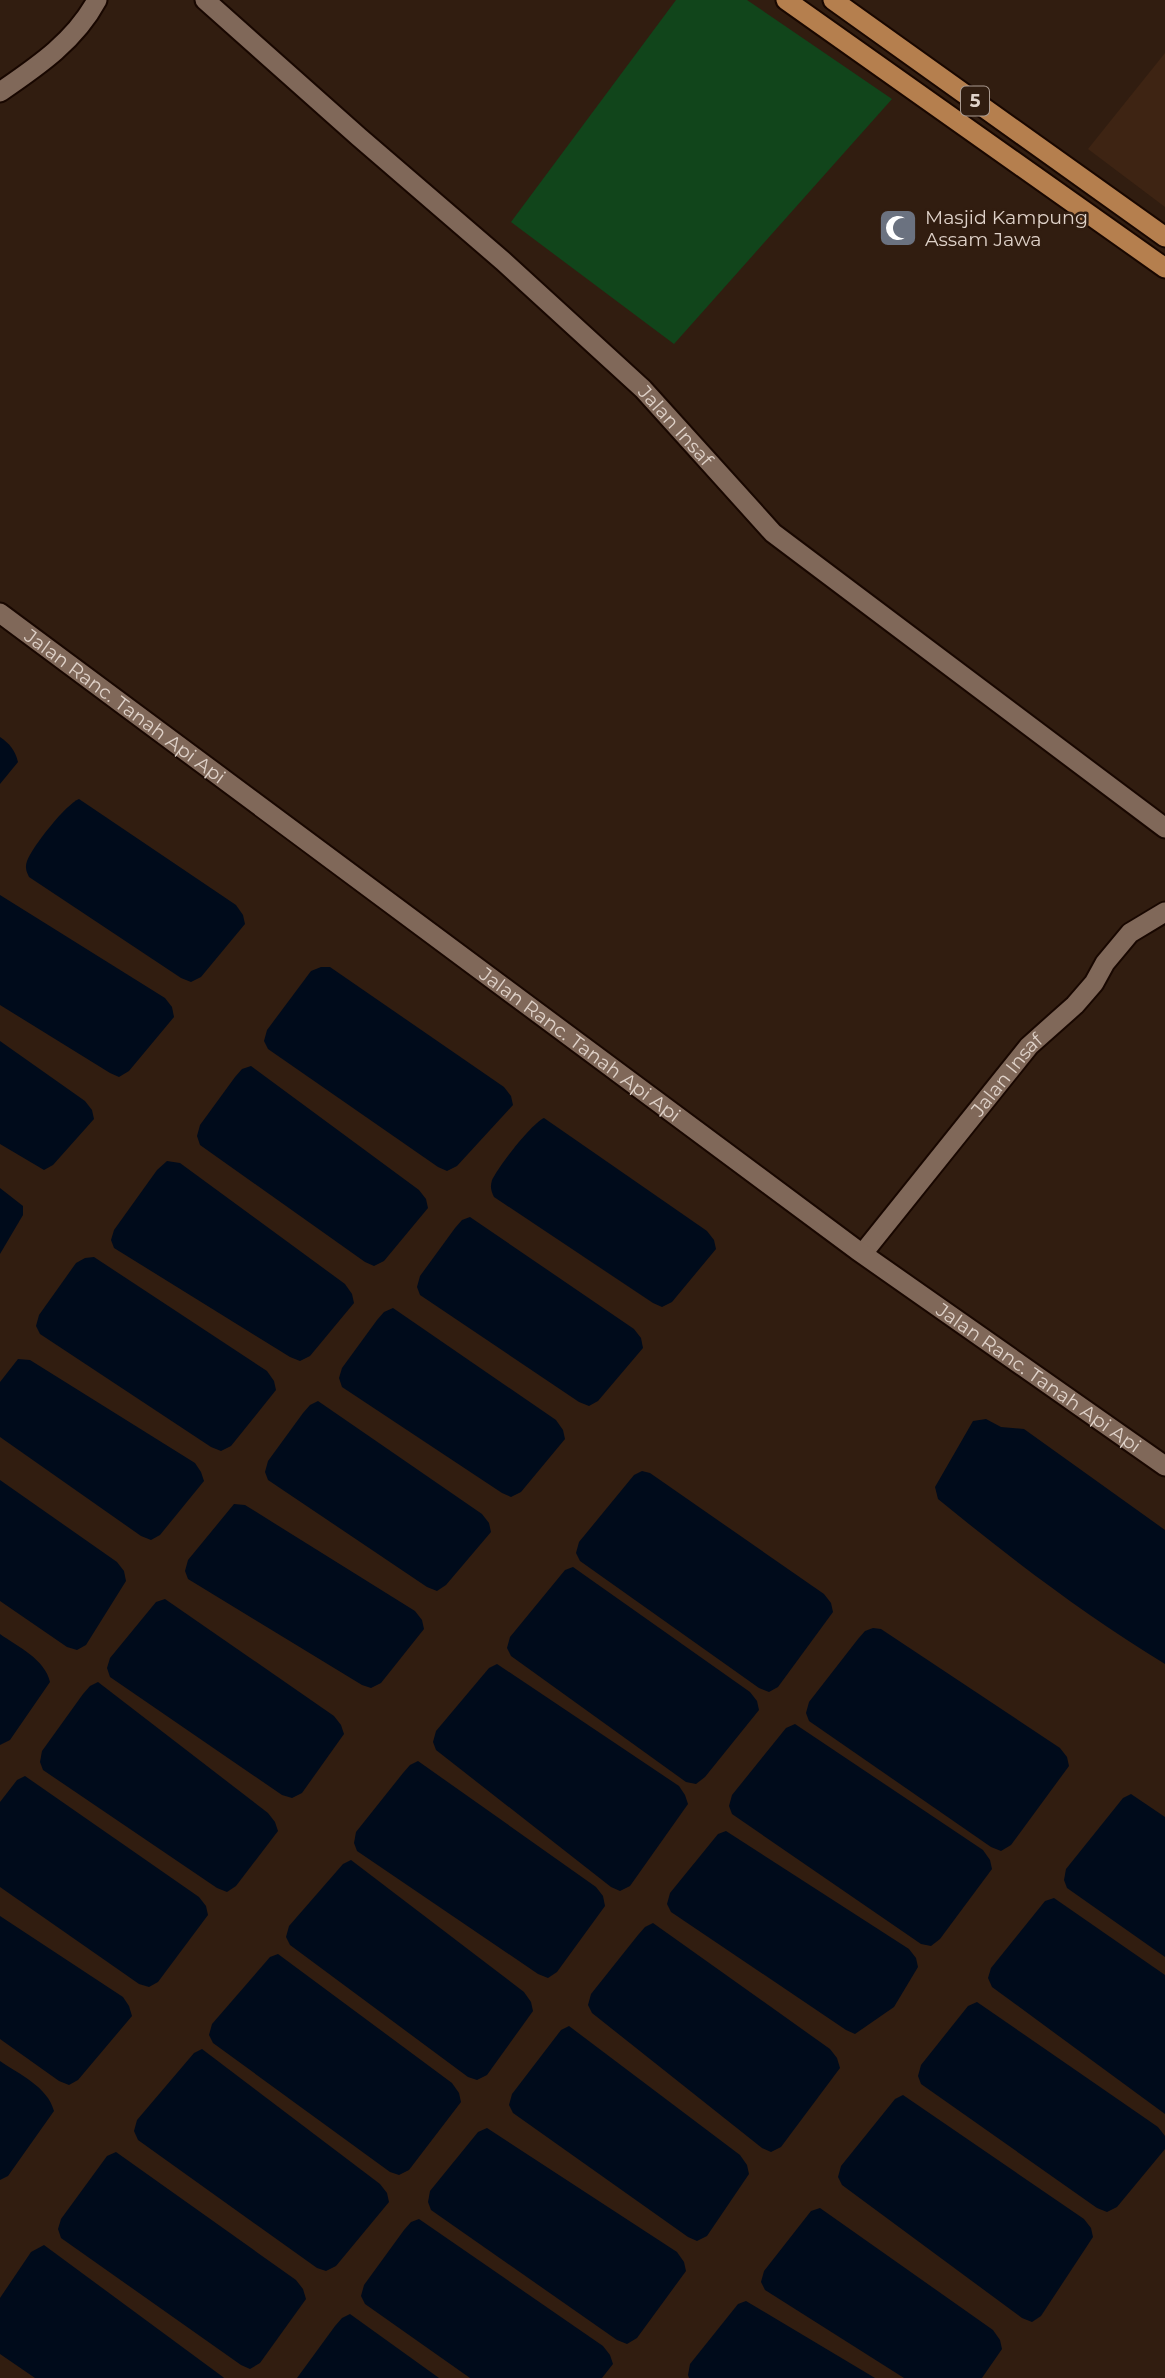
<svg xmlns="http://www.w3.org/2000/svg" width="1165" height="2378" font-family="Montserrat,sans-serif">
	<style>
		.built { fill: #3e2413 }
		.green { fill: #11451b }
		.water { fill: #000b1b }
		.lines { fill: none; stroke-linecap: round; stroke-linejoin: round }
		.minor-casing { stroke: #180700; stroke-width: 23 }
		.tertiary-casing { stroke: #180700; stroke-width: 23 }
		.trunk-casing { stroke: #180700; stroke-width: 23 }
		.minor { stroke: #806859; stroke-width: 19 }
		.tertiary { stroke: #806859; stroke-width: 19 }
		.trunk { stroke: #b57f4e; stroke-width: 19 }
		.labels { text-anchor: middle; stroke-width: 5; stroke-linejoin: round; paint-order: stroke }
		.shield { fill: #311d10; stroke: #ab9c92; stroke-width: 2 }
		.shield-label { font-size: 18px; font-weight: bold; fill: #dfd2c9 }
		.poi-label { font-size: 19px; fill: #dfd2c9; stroke: #311d10; text-anchor: start }
		.street-label { font-size: 19px; fill: #dfd2c9; stroke: #311d10 }
	</style>
	<rect width="100%" height="100%" fill="#311d10"/>
	<polygon class="built" points="1165,53 1165,207 1088,149"/>
	<polygon class="green" points="676,0 747,0 892,99 674,344 511,222"/>
	<g class="water">
		<path d="M0 737C10 744 15 750 18 762L0 784Z"/>
		<path d="M79 799 236 905 243 915 245 924 201 977 191 982 181 978 29 877C26 871 25 867 27 861 32 847 66 804 79 799Z"/>
		<polygon points="0,895 165,998 172,1007 174,1017 129,1071 119,1077 110,1073 0,1005"/>
		<polygon points="321,967 330,967 504,1087 511,1096 513,1105 457,1166 447,1171 438,1167 268,1049 264,1041 267,1030 311,971"/>
		<polygon points="0,1041 85,1101 92,1110 94,1119 53,1165 44,1170 0,1144"/>
		<polygon points="251,1066 419,1190 426,1199 428,1208 384,1261 374,1266 365,1262 200,1145 197,1136 200,1125 235,1077 242,1069"/>
		<path d="M544 1118 707 1231 714 1240 716 1249 672 1302 662 1307 653 1303 494 1197C491 1191 490 1187 492 1180 498 1167 531 1124 544 1118Z"/>
		<polygon points="167,1161 180,1163 345,1284 352,1294 354,1303 310,1356 300,1361 290,1357 114,1248 111,1240 114,1230 157,1170"/>
		<polygon points="0,1188 23,1206 23,1215 0,1254"/>
		<polygon points="470,1217 634,1329 641,1338 643,1348 598,1401 589,1406 579,1402 420,1295 417,1287 420,1276 455,1228 462,1220"/>
		<polygon points="94,1257 267,1371 274,1381 276,1390 231,1446 221,1451 211,1447 40,1334 36,1326 39,1315 76,1263 85,1258"/>
		<polygon points="393,1308 556,1420 563,1430 565,1439 521,1492 511,1497 502,1493 342,1387 339,1378 342,1368 377,1320 384,1312"/>
		<polygon points="18,1359 30,1360 195,1463 201,1472 204,1481 160,1535 151,1540 141,1536 0,1437 0,1382"/>
		<polygon points="318,1401 482,1514 489,1523 491,1532 446,1585 437,1591 427,1587 268,1480 265,1472 268,1461 303,1413 310,1405"/>
		<path d="M986 1419 1001 1427 1024 1429 1165 1530V1664C1085 1615 1010 1558 938 1499L935 1487 973 1421Z"/>
		<polygon points="642,1471 650,1473 824,1594 831,1603 833,1612 778,1687 769,1692 759,1688 580,1561 576,1553 579,1542 634,1475"/>
		<polygon points="0,1480 117,1562 124,1571 126,1581 86,1645 77,1650 67,1647 0,1601"/>
		<polygon points="234,1504 245,1505 415,1611 422,1620 424,1629 381,1683 371,1688 362,1685 188,1579 185,1571 188,1560"/>
		<polygon points="573,1567 750,1692 757,1701 759,1710 705,1777 696,1784 686,1782 511,1656 507,1648 510,1637 565,1570"/>
		<polygon points="165,1599 334,1716 341,1725 344,1734 302,1793 292,1798 282,1795 110,1677 107,1668 110,1658 156,1602"/>
		<polygon points="873,1628 881,1629 1060,1748 1067,1757 1069,1766 1011,1845 1001,1851 991,1847 809,1721 806,1713 809,1702 858,1639 865,1631"/>
		<path d="M0 1634C18 1647 45 1659 50 1682L10 1740 0 1745Z"/>
		<polygon points="497,1664 679,1786 685,1795 688,1804 630,1886 620,1891 611,1887 436,1750 433,1742 436,1731 489,1668"/>
		<polygon points="98,1682 268,1813 275,1822 278,1831 236,1886 227,1892 217,1888 43,1770 40,1762 42,1751 83,1694 90,1686"/>
		<polygon points="795,1724 983,1850 990,1860 992,1869 940,1939 931,1946 921,1944 732,1814 729,1806 732,1795 786,1728"/>
		<polygon points="418,1761 596,1887 603,1896 605,1906 557,1972 548,1978 538,1974 357,1851 354,1843 356,1832 403,1773 410,1765"/>
		<polygon points="25,1776 199,1897 206,1906 208,1915 158,1982 149,1987 139,1984 0,1887 0,1802 17,1780"/>
		<polygon points="1131,1794 1165,1817 1165,1957 1067,1888 1064,1880 1066,1869 1123,1798"/>
		<polygon points="726,1831 909,1949 916,1958 918,1967 894,2007 855,2034 846,2030 671,1912 667,1904 670,1893 718,1834"/>
		<polygon points="351,1860 524,1992 531,2002 533,2011 487,2075 477,2080 468,2077 290,1945 286,1937 289,1926 343,1864"/>
		<polygon points="1054,1898 1165,1975 1165,2114 992,1987 988,1978 991,1968 1045,1901"/>
		<polygon points="0,1916 123,1997 129,2006 132,2016 78,2080 69,2085 59,2081 0,2039"/>
		<polygon points="653,1923 830,2049 837,2058 840,2068 781,2147 771,2152 762,2148 592,2013 588,2005 591,1994 638,1935 645,1927"/>
		<polygon points="278,1954 452,2083 459,2093 461,2102 409,2170 399,2175 390,2172 213,2043 209,2035 212,2024 270,1957"/>
		<polygon points="977,2002 1158,2127 1165,2136 1165,2149 1117,2207 1107,2212 1097,2208 921,2084 918,2076 921,2065 968,2006"/>
		<polygon points="569,2026 740,2155 747,2165 749,2174 707,2236 697,2241 688,2237 513,2113 509,2105 512,2094 561,2030"/>
		<polygon points="202,2049 380,2184 387,2193 389,2202 336,2266 326,2271 317,2268 138,2140 134,2131 137,2120 194,2053"/>
		<path d="M0 2061C19 2074 48 2087 54 2111L8 2176 0 2180Z"/>
		<polygon points="903,2095 1084,2219 1091,2228 1093,2237 1041,2316 1032,2322 1022,2318 842,2185 838,2177 841,2166 895,2099"/>
		<polygon points="487,2128 677,2252 684,2262 686,2271 637,2338 627,2344 617,2340 431,2210 428,2202 430,2191 478,2132"/>
		<polygon points="116,2152 296,2280 303,2289 306,2299 260,2363 250,2369 241,2365 61,2238 58,2229 61,2219 107,2156"/>
		<polygon points="820,2208 993,2330 1000,2340 1002,2349 982,2378 904,2378 765,2290 761,2282 764,2271 811,2211"/>
		<polygon points="419,2219 603,2346 610,2355 613,2364 602,2378 470,2378 365,2304 361,2296 364,2285 404,2230 411,2222"/>
		<polygon points="44,2245 223,2377 224,2378 35,2378 0,2354 0,2298 31,2252"/>
		<polygon points="746,2301 875,2378 689,2378 688,2375 690,2364 738,2304"/>
		<polygon points="350,2314 439,2378 297,2378 335,2326 342,2318"/>
	</g>
	<g class="lines">
		<g class="minor-casing">
			<g id="minor">
				<path id="s1" d="M205 0 359 137 503 261 643 389 773 533 1165 828"/>
				<path d="M0 92C38 66 75 41 97 0"/>
				<path id="s2" d="M863 1253 1029 1046 1075 1005 1094 983 1105 963 1130 933 1165 912"/>
			</g>
		</g>
		<g class="tertiary-casing">
			<g id="tertiary">
				<path id="s3" d="M0 613 857 1250 1165 1466"/>
			</g>
		</g>
		<g class="trunk-casing">
			<g id="trunk">
				<polyline points="786,0 1165,268"/>
				<polyline points="833,0 1165,237"/>
			</g>
		</g>
		<use href="#minor" class="minor"/>
		<use href="#tertiary" class="tertiary"/>
		<use href="#trunk" class="trunk"/>
	</g>
	<defs>
		<g id="mosque-square" transform="scale(2.0125)"><rect x="-9" y="-9" width="18" height="18" rx="4" fill="#6b7280" stroke="#311d10"/><path d="M3.5-4.9A6 6 0 1 0 3.5 4.9A5 5 0 1 1 3.5-4.9Z" fill="#fff"/></g>
	</defs>
	<g fill-rule="evenodd">
		<use href="#mosque-square" x="898" y="228"/>
	</g>
	<g class="labels">
		<rect class="shield" x="961" y="86.5" width="28" height="29" rx="5"/>
		<g class="shield-label">
			<text x="975" y="107">5</text>
		</g>
		<g class="poi-label">
			<text x="925" y="224">Masjid Kampung<tspan x="925" dy="22">Assam Jawa</tspan></text>
		</g>
		<g class="street-label">
			<text dy="7" stroke="none"><textPath href="#s1" startOffset="635">Jalan Insaf</textPath></text>
			<text dy="7" stroke="none"><textPath href="#s3" startOffset="156">Jalan Ranc. Tanah Api Api</textPath></text>
			<text dy="7" stroke="none"><textPath href="#s3" startOffset="723">Jalan Ranc. Tanah Api Api</textPath></text>
			<text dy="7" stroke="none"><textPath href="#s2" startOffset="229">Jalan Insaf</textPath></text>
			<text dy="7" stroke="none"><textPath href="#s3" startOffset="1290">Jalan Ranc. Tanah Api Api</textPath></text>
		</g>
	</g>
</svg>
